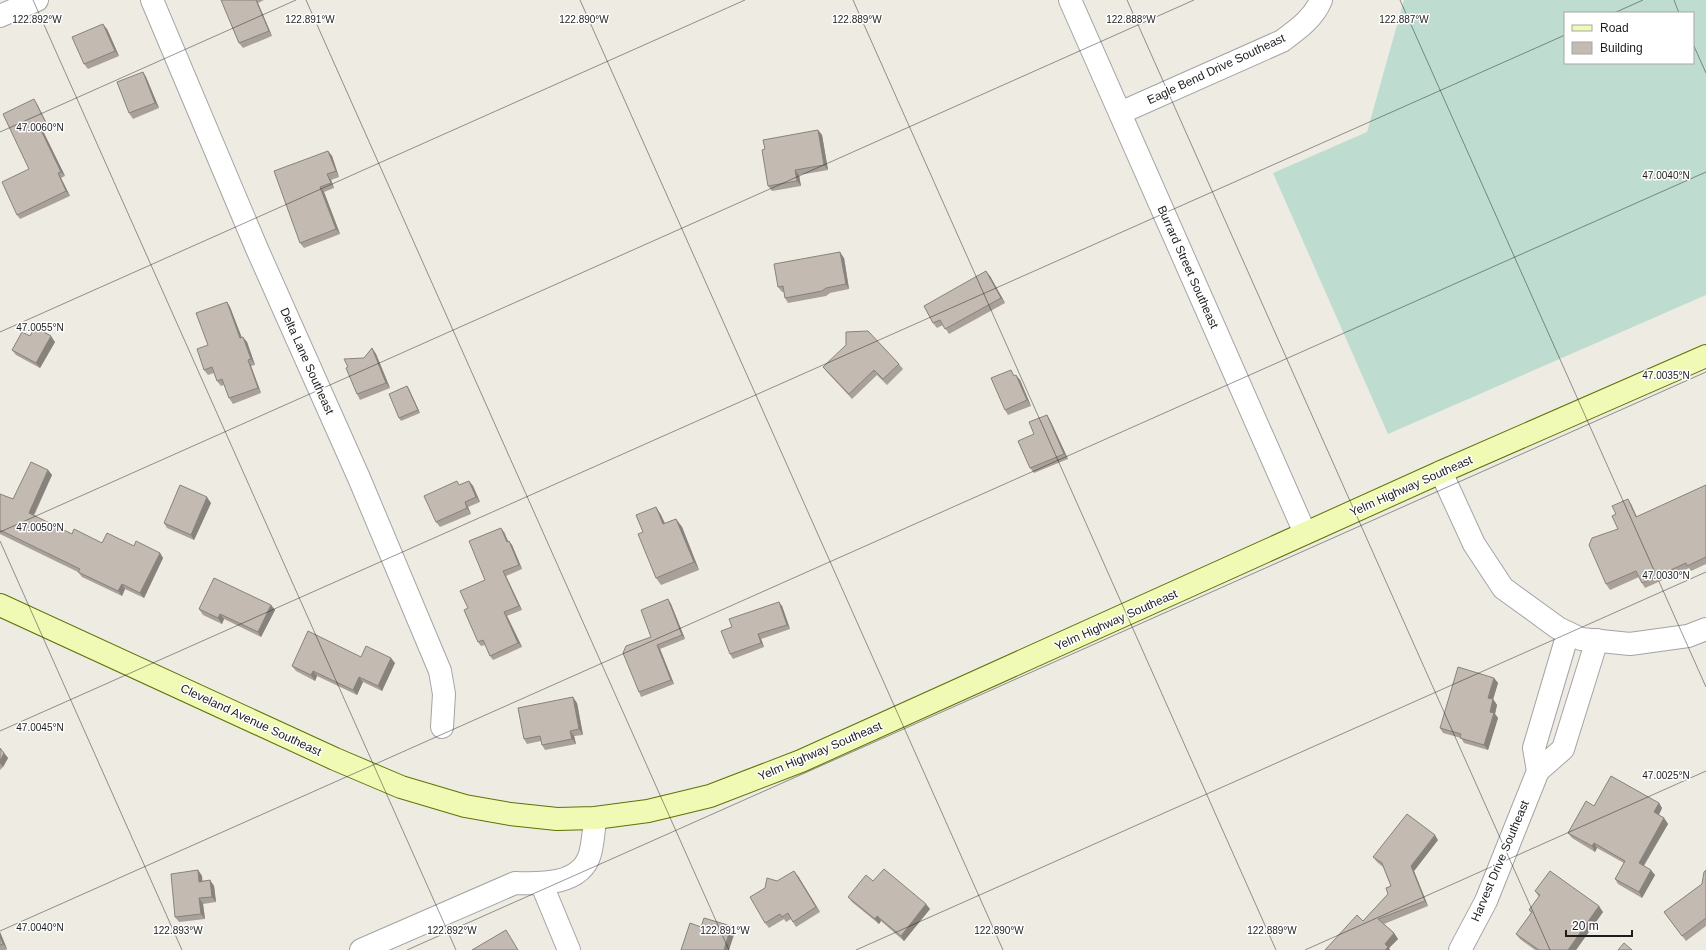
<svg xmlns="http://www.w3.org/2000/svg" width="1706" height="950" font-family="Arial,sans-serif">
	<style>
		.wetland { fill: #bfdcd1; fill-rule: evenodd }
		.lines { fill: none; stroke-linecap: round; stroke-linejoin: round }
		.street-casing { stroke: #a4a4a4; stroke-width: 24 }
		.secondary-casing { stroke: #5e7304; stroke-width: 24 }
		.street { stroke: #fff; stroke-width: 22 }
		.secondary { stroke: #f0fab5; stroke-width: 22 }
		.wall { fill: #a8a099 }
		.shaded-wall { fill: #88827d }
		.building { fill: #c3bab2; stroke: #88827d }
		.ticks { fill: none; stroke: #1d1d1d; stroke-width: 1; stroke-opacity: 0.45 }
		.labels { text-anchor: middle; stroke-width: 3; stroke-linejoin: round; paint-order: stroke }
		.street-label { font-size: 12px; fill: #1d1d1d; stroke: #fff }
		.ticks-label { font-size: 10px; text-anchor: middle; fill: #1d1d1d; stroke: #fff; stroke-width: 3; stroke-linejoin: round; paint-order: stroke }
	</style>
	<rect width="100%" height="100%" fill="#eeebe2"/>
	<path class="wetland" d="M1404 0H1706V295L1388 434 1273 173 1367 132ZM1565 13H1693V63H1565Z"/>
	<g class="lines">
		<g class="street-casing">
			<g id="street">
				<polyline points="152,0 257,249 359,478 440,671 444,694 442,727"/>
				<polyline points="1070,0 1305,533"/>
				<polyline points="0,16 37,0"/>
				<path d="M1120 113 1282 41C1297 30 1314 18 1321 0"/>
				<polyline points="1441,472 1474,544 1503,588 1558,628 1581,639 1630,644 1688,636 1706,629"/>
				<polyline points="1568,633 1534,748 1538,771 1563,749 1597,640"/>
				<polyline points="542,885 569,950"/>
				<path d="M361 950 515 883C541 884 581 885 590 854 593 843 594 830 595 818"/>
				<polyline points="1460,950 1486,901 1538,771"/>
			</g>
		</g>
		<g class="secondary-casing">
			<polyline id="secondary" points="0,605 335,759 401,787 465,806 510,814 557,819 595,818 648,811 710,796 801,761 1441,472 1706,356"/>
		</g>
		<use href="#street" class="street"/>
		<use href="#secondary" class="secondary"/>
	</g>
	<g class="wall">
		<polygon points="221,0 264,0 258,3 272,36 243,48 239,43"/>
		<polygon points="107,29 119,56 88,69 84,64"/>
		<polygon points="143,72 146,77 159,108 133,119 129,113"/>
		<polygon points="37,104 49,128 43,131 65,176 61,178 70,196 20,219 17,215 29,169"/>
		<polygon points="818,130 822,135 828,170 799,175 801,186 772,191 768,186 765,149"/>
		<polygon points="328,151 332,156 339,177 331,180 334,188 324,192 340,234 304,248 300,243"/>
		<polygon points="844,258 849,289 830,293 826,296 788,303 785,298 784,292 782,292 778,287"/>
		<polygon points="990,276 1005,303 949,334 943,325 937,328 933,323"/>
		<polygon points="227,302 230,307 241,337 247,342 255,365 251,366 261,393 233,404 229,398 224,385 221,386 217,381 214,373 208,375 204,370 208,345"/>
		<polygon points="30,336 55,342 40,368 16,355 12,350"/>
		<polygon points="372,348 376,354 390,388 360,400 357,394 364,358"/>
		<polygon points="899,364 903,369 887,385 877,375 852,399 827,372 823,367"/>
		<polygon points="1015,375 1020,380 1031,406 1008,415 1005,410"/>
		<polygon points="407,386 409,389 420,413 401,421 399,418"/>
		<polygon points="1047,415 1050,420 1068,459 1034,473 1030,468 1034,434"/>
		<polygon points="48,470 52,475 34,516 72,534 102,543 134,546 160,553 163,558 144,598 125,589 122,596 82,577 78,572 0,534 0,494 13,499"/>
		<polygon points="469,481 473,486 480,502 468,507 471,514 440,527 436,522 460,485"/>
		<polygon points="1706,485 1706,564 1691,571 1689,568 1645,588 1642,583 1639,577 1610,590 1606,584 1618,529 1616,514 1631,504 1637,517"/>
		<polygon points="211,503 194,540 167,528 164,523"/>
		<polygon points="656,507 661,515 665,523 676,519 682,527 699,570 661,585 656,578 643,532"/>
		<polygon points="504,532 508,541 512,545 522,569 506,576 522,610 507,616 522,647 493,660 490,656 485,645 481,646 478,642 468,608 485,580"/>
		<polygon points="668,599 671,604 685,639 660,649 674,684 641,697 639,692 651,637"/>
		<polygon points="271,605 275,610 261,637 224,619 222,624 203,615 199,609"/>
		<polygon points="782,606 790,629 761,639 764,647 733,659 730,654 732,627"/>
		<polygon points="361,657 395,663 382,691 363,682 357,695 317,676 315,681 296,671 292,666"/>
		<polygon points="1494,678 1498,683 1493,699 1497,705 1495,714 1498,718 1488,750 1464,743 1461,738 1443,733 1440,728"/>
		<polygon points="577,703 583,735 574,736 576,744 545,750 542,745 541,741 527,744 524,739"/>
		<polygon points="0,748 8,758 3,767 0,770"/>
		<polygon points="1659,803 1662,808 1659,815 1664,818 1668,824 1644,866 1655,875 1642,898 1618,884 1615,879 1624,863 1597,848 1595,852 1572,838 1568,833"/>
		<polygon points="1438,840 1414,871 1428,906 1384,924 1394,933 1398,939 1389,948 1390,950 1325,950 1363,921 1388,894 1391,886 1383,867 1377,862 1373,857"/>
		<polygon points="198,870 202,876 202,881 210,880 214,886 216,902 203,904 205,919 179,922 175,917"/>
		<polygon points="1706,870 1706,926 1686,941 1664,912 1702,884"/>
		<polygon points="798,876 820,912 796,927 791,919 786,922 784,919 769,928 765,923 777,881"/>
		<polygon points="873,881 930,909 904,941 881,921 879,924 852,902 848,897"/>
		<polygon points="1535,891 1603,912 1576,950 1535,950 1520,939 1516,934 1531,913 1529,910 1539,897"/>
		<polygon points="0,932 7,949 6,950 0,950"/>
	</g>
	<g class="shaded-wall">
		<polygon points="256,0 258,3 272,36 269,31"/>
		<polygon points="103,24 107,29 119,56 115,51"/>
		<polygon points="143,72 146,77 159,108 155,103"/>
		<polygon points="34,99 37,104 49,128 46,123"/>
		<polygon points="39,126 43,131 65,176 61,172"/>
		<polygon points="818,130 822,135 828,170 824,165"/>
		<polygon points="328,151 332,156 339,177 336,171"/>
		<polygon points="795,170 799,175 801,186 797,181"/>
		<polygon points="58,173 61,178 70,196 66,191"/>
		<polygon points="327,174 331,180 334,188 331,183"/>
		<polygon points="320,187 324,192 340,234 336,229"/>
		<polygon points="840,252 844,258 849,289 846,284"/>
		<polygon points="986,271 990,276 1005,303 1001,298"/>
		<polygon points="227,302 230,307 244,343 240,338"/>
		<polygon points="51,336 55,342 40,368 36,363"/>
		<polygon points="243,337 247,342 255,365 251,359"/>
		<polygon points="372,348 376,354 390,388 386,383"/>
		<polygon points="248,360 251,366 261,393 258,388"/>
		<polygon points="1016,375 1020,380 1031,406 1027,400"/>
		<polygon points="407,386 409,389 420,413 418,410"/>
		<polygon points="1047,415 1050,420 1068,459 1064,454"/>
		<polygon points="48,470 52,475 32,518 29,513"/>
		<polygon points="469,481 473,486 480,502 476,497"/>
		<polygon points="207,497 211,503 194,540 191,535"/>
		<polygon points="1628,499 1631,504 1639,522 1636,517"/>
		<polygon points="465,502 468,507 471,514 467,508"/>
		<polygon points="656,507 661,515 668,532 663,524"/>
		<polygon points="676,519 682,527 699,570 694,562"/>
		<polygon points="501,528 504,532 510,546 507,542"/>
		<polygon points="509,541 512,545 522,569 519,565"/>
		<polygon points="160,553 163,558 144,598 140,593"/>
		<polygon points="503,571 506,576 522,610 519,606"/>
		<polygon points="122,584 125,589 122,596 118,591"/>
		<polygon points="668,599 671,604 685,639 682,635"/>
		<polygon points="779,602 782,606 790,629 787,625"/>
		<polygon points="271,605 275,610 261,637 258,632"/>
		<polygon points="504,612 507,616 522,647 518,643"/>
		<polygon points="220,614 224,619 222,624 218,618"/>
		<polygon points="758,634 761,639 764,647 761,643"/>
		<polygon points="657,645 660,649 674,684 671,680"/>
		<polygon points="391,658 395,663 382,691 378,686"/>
		<polygon points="313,671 317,676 315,681 311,675"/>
		<polygon points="359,677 363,682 357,695 353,690"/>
		<polygon points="1494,678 1498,683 1492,703 1488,698"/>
		<polygon points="573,697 577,703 583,735 579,729"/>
		<polygon points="1493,699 1497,705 1495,714 1498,718 1488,750 1484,745 1490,712"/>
		<polygon points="570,731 574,736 576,744 572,739"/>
		<polygon points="4,753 8,758 3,767 0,763 0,761"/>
		<polygon points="1659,803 1662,808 1657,818 1654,812"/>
		<polygon points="1664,818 1668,824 1642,868 1639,863"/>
		<polygon points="1435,835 1438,840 1414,871 1428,906 1425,901 1411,866"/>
		<polygon points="1594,843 1597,848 1595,852 1592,846"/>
		<polygon points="198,870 202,876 203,887 199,882"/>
		<polygon points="1651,870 1655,875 1642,898 1639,892"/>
		<polygon points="794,871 798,876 820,912 816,907"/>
		<polygon points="210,880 214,886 216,902 212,897"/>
		<polygon points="199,898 203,904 205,919 201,914"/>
		<polygon points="926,904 930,909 904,941 901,936"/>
		<polygon points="1599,906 1603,912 1576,950 1568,950"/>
		<polygon points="877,916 881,921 879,924 875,919"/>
		<polygon points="731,926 735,932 729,950 724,950"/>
		<polygon points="0,932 7,949 3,944 0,936"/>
		<polygon points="1394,933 1398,939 1389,948 1390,950 1385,950 1385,944"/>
	</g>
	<g class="building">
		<polygon points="221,0 256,0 269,31 239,43"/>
		<polygon points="103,24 115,51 84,64 72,37"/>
		<polygon points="143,72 155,103 129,113 117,82"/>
		<polygon points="34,99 46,123 39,126 61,172 58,173 66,191 17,215 2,182 29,169 3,114"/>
		<polygon points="818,130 824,165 795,170 797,181 768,186 762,150 765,149 763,140"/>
		<polygon points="328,151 336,171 327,174 331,183 320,187 336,229 300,243 274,171"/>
		<polygon points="840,252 846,284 826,288 822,291 785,298 783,286 778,287 774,264"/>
		<polygon points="986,271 1001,298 945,329 940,320 933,323 924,306"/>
		<polygon points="227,302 240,338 243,337 251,359 248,360 258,388 229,398 222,379 217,381 212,367 204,370 197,349 208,345 196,313"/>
		<polygon points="35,327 51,336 36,363 12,350 22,332 30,336"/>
		<polygon points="868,331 899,364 883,379 874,370 849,394 823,367 846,345 846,332"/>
		<polygon points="372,348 386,383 357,394 346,368 348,367 344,359 364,358"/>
		<polygon points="1011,370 1014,376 1016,375 1027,400 1005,410 991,378"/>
		<polygon points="407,386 418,410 399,418 389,394"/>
		<polygon points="1047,415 1064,454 1030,468 1018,441 1034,434 1029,422"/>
		<polygon points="31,462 48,470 29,513 72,534 74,529 102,543 107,533 134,546 136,541 160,553 140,593 122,584 118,591 78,572 80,569 0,530 0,494 13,499"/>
		<polygon points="457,481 459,485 469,481 476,497 465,502 467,508 436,522 424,496"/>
		<polygon points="180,485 207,497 191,535 164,523"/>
		<polygon points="1706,485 1706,557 1687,566 1686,563 1642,583 1636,571 1606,584 1589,545 1592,538 1618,529 1612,516 1616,514 1612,506 1628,499 1636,517"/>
		<polygon points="656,507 663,524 676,519 694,562 656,578 638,534 643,532 636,515"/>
		<polygon points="501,528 507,542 509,541 519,565 503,571 519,606 504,612 518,643 490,656 483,640 478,642 464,610 468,608 460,591 485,580 469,541"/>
		<polygon points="214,578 271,605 258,632 220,614 218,618 199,609"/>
		<polygon points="668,599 682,635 657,645 671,680 639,692 623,653 626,646 651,637 641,610"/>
		<polygon points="779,602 787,625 758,634 761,643 730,654 721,631 732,627 729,619"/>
		<polygon points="308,631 361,657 366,646 391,658 378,686 359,677 353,690 313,671 311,675 292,666"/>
		<polygon points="1458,667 1494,678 1488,698 1493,699 1490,712 1494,713 1484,745 1460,738 1461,734 1440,728"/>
		<polygon points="573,697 579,729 570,731 572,739 542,745 540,736 524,739 518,708"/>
		<polygon points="0,748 4,753 0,761"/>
		<polygon points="1611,776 1659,803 1654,812 1664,818 1639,863 1651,870 1639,892 1615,879 1625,861 1594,843 1592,846 1568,833 1586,801 1594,806"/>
		<polygon points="1407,814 1435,835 1411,866 1425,901 1378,919 1394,933 1385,944 1388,947 1385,950 1325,950 1357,915 1363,921 1388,894 1386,888 1391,886 1382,863 1373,857"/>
		<polygon points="884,869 926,904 901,936 877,916 875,919 848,897 866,875 873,881"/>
		<polygon points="198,870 199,882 210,880 212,897 199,898 201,914 175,917 171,874"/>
		<polygon points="1706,870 1706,918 1682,936 1664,912 1702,884 1704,872"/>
		<polygon points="794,871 816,907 793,922 788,913 782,917 780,914 765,923 750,897 765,888 767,878 777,881"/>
		<polygon points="1550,871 1599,906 1568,950 1539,950 1516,934 1532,912 1529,910 1540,895 1535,891"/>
		<polygon points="704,918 731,926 724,950 681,950 690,923 701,927"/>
		<polygon points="506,930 518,950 472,950"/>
		<polygon points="0,936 3,944 0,945"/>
		<polygon points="1624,943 1632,950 1618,950"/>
	</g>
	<path class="ticks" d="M33 0 456 950M306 0 729 950M580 0 1003 950M853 0 1276 950M1127 0 1550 950M1400 0 1706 687M1674 0 1679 13M1614 13 1643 0M1693 44 1706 73M0 132 296 0M0 332 745 0M0 532 1194 0M0 541 182 950M0 731 1565 35M0 931 1706 172M407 950 1706 372M856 950 1706 572M1305 950 1706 771"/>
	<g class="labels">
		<g class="street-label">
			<text transform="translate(1216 69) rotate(-25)" y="4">Eagle Bend Drive Southeast</text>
			<text transform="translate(1188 267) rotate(66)" y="4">Burrard Street Southeast</text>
			<text transform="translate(307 361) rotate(66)" y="4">Delta Lane Southeast</text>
			<text transform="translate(1411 486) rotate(-24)" y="4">Yelm Highway Southeast</text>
			<text transform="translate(1116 620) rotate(-24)" y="4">Yelm Highway Southeast</text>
			<text transform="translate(251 720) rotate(25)" y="4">Cleveland Avenue Southeast</text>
			<text transform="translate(820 751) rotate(-23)" y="4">Yelm Highway Southeast</text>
			<text transform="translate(1500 861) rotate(-67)" y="4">Harvest Drive Southeast</text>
		</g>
	</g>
	<g class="ticks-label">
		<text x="37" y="23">122.892°W</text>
		<text x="310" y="23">122.891°W</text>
		<text x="584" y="23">122.890°W</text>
		<text x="857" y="23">122.889°W</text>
		<text x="1131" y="23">122.888°W</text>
		<text x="1404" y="23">122.887°W</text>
		<text x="40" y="131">47.0060°N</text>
		<text x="1666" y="179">47.0040°N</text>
		<text x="40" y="331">47.0055°N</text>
		<text x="1666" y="379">47.0035°N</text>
		<text x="40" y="531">47.0050°N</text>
		<text x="1666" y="579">47.0030°N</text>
		<text x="40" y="731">47.0045°N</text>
		<text x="1666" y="779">47.0025°N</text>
		<text x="40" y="931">47.0040°N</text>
		<text x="178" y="934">122.893°W</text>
		<text x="452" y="934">122.892°W</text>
		<text x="725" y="934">122.891°W</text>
		<text x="999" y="934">122.890°W</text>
		<text x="1272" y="934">122.889°W</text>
	</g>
	<rect x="1564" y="12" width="130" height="52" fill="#ffffff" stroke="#a5a5a5"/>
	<rect x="1572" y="25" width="20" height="6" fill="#f0fab5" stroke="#a5a5a5"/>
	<text x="1600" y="32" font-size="12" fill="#1d1d1d">Road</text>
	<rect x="1572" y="42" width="20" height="12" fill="#c3bab2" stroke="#a5a5a5"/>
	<text x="1600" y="52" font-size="12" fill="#1d1d1d">Building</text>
	<path d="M1566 930v6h66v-6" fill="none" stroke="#1d1d1d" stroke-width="2"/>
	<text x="1572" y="930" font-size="12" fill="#1d1d1d" stroke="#ffffff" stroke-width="3" paint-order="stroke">20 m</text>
</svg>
